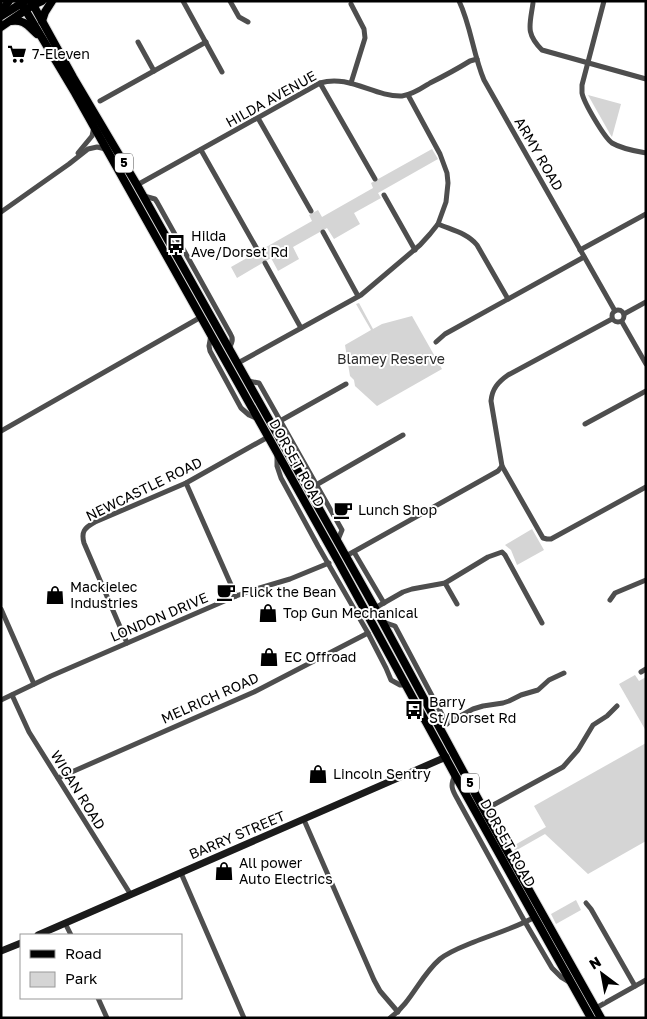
<svg xmlns="http://www.w3.org/2000/svg" width="647" height="1019" font-family="'Golos Text',sans-serif">
	<style>
		.green { fill: #d5d5d5 }
		.lines { fill: none; stroke-linecap: round; stroke-linejoin: round }
		.primary-casing { stroke: #dbdbdb; stroke-width: 10 }
		.street { stroke: #4e4e4e; stroke-width: 5 }
		.secondary { stroke: #1b1b1b; stroke-width: 7 }
		.primary { stroke: #000; stroke-width: 8 }
		.labels { text-anchor: middle; stroke-width: 4; stroke-linejoin: round; paint-order: stroke }
		.shield { fill: #fff; stroke: #4c4c4c; stroke-width: 1 }
		.shield-label { font-size: 12px; font-weight: bold; fill: #000 }
		.poi-label { font-size: 14px; fill: #000; stroke: #fff; text-anchor: start }
		.street-label { font-size: 14px; fill: #000; stroke: #fff }
		.park-label { font-size: 14px; fill: #2c2c2c; stroke: #fff }
	</style>
	<rect width="100%" height="100%" fill="#fff"/>
	<g class="green">
		<polygon points="588,95 621,104 612,137 610,134"/>
		<polygon points="432,149 438,159 378,193 381,198 354,213 360,224 334,239 327,228 293,247 299,259 278,271 271,258 237,278 231,267 312,221 309,215 318,210 322,217 373,188 371,183"/>
		<polygon points="359,303 373,329 382,324 412,316 442,369 377,406 355,386 354,380 350,376 345,345 371,330 356,304"/>
		<polygon points="532,529 544,550 517,565 511,550 505,545"/>
		<polygon points="635,675 639,681 646,677 646,731 619,684"/>
		<polygon points="646,743 646,841 588,874 545,834 515,851 513,846 546,827 534,806"/>
		<polygon points="576,900 581,910 556,924 551,914"/>
	</g>
	<g class="lines">
		<g class="primary-casing">
			<g id="primary">
				<polyline points="20,1 75,93 338,561 455,775 591,1018"/>
				<polyline points="31,1 73,77 137,185 375,608 484,810 601,1018"/>
				<polyline points="1,12 9,1"/>
				<polyline points="1,16 25,1"/>
				<path d="M11 21C24 19 28 26 37 34"/>
				<polyline points="42,21 45,12 52,1"/>
				<polyline points="1,27 33,5 42,1"/>
			</g>
		</g>
		<g class="street">
			<polyline points="183,1 222,72"/>
			<polyline points="230,1 239,17 248,22"/>
			<path d="M459 1C471 26 473 54 484 80L615 311"/>
			<path d="M604 1 582 85C582 87 582 91 582 93 584 103 604 137 612 143 622 149 635 151 646 153"/>
			<path d="M533 3C530 25 525 33 542 50L646 79"/>
			<polyline points="138,42 154,71"/>
			<polyline points="320,83 375,179"/>
			<polyline points="351,83 365,38 364,29 351,4"/>
			<polyline points="100,101 206,42"/>
			<polyline points="258,118 311,211"/>
			<polyline points="201,150 257,249"/>
			<polyline points="78,153 92,136 94,127"/>
			<path d="M137 185 320 83C349 74 374 97 402 96 412 95 422 88 430 83 444 76 457 69 470 61L477 59"/>
			<polyline points="384,195 415,250"/>
			<path d="M144 196 155 199 157 202 231 335C234 340 231 344 229 349"/>
			<polyline points="1,212 69,164 88,149 97,147 106,149"/>
			<path d="M438 224C452 230 467 233 477 245L508 299"/>
			<polyline points="323,232 358,296"/>
			<polyline points="580,250 646,214"/>
			<polyline points="265,263 301,328"/>
			<circle cx="618" cy="316" r="6"/>
			<polyline points="624,314 646,302"/>
			<polyline points="622,322 646,364"/>
			<polyline points="211,335 209,346 210,351 241,408 249,415 258,419"/>
			<polyline points="436,342 445,334 584,257"/>
			<polyline points="238,363 361,295 420,245 430,234 438,224 446,202 448,183 447,173 440,154 408,95"/>
			<polyline points="248,381 259,383 342,530 337,542"/>
			<polyline points="280,421 346,384"/>
			<polyline points="585,424 646,391"/>
			<polyline points="1,431 201,317"/>
			<polyline points="277,454 277,466 281,478 318,546 368,633 386,668 391,680 400,685 406,685"/>
			<polyline points="502,466 543,538 547,539 551,539 646,487"/>
			<polyline points="186,483 236,596"/>
			<polyline points="316,485 403,435"/>
			<polyline points="354,552 384,603"/>
			<path d="M346 556 498 471 502 466 491 401C492 389 498 382 508 375L612 319"/>
			<polyline points="445,583 457,604"/>
			<polyline points="610,600 615,593 646,580"/>
			<polyline points="375,608 403,592 412,589 445,583 488,557 502,552 505,555 542,623"/>
			<polyline points="1,609 34,684"/>
			<polyline points="383,622 395,626 447,724"/>
			<path d="M127 643 84 543C81 532 84 528 95 522L186 483 268 437"/>
			<polyline points="641,672 646,669"/>
			<polyline points="12,695 29,732 131,895"/>
			<polyline points="1,700 51,676 236,596 253,590 290,579 329,563"/>
			<polyline points="440,727 473,709 483,706 503,703 509,701 521,695 538,690 549,680 564,673"/>
			<path d="M455 775C449 787 453 791 459 802L525 922 552 968 561 977 571 983"/>
			<polyline points="58,778 254,692 368,633"/>
			<polyline points="484,810 563,767 578,750 593,725 607,716 617,706"/>
			<polyline points="304,820 374,980 380,991 398,1012"/>
			<polyline points="181,873 244,1018"/>
			<polyline points="586,903 591,909 635,986"/>
			<polyline points="65,923 71,935"/>
			<polyline points="98,998 107,1018"/>
			<polyline points="596,1008 646,980"/>
			<path d="M390 1018C412 1002 420 976 440 959 450 951 462 947 474 942 494 934 515 928 535 917"/>
		</g>
		<g class="secondary">
			<polyline points="38,935 446,757"/>
			<polyline points="1,951 21,943"/>
		</g>
		<use href="#primary" class="primary"/>
	</g>
	<defs>
		<g id="supermarket-bare" transform="scale(1.5)"><path d="M-6-5.5h2.5l.6 2H6L4.5 2H-2.5L-4.4-4H-6ZM-1.5 3.2a1.3 1.3 0 1 0 .1 0ZM3 3.2a1.3 1.3 0 1 0 .1 0Z" fill="#000" stroke="#fff" stroke-width="2.5" paint-order="stroke"/></g>
		<g id="bus-bare" transform="scale(1.5)"><path d="M-5-6H5V4H4V6H2V4H-2V6H-4V4H-5ZM-3.5-4V0h7V-4ZM-3.5 1.2v1.5H-2V1.2ZM2 1.2v1.5H3.5V1.2Z" fill="#000" stroke="#fff" stroke-width="2.5" paint-order="stroke"/></g>
		<g id="cafe-bare" transform="scale(1.5)"><path d="M-5.5-4.5H6V0H3Q3 3.5 0 3.5H-2.5Q-5.5 3.5-5.5 0ZM3-3.2v2h1.7v-2ZM-6 4.5H4V6H-6Z" fill="#000" stroke="#fff" stroke-width="2.5" paint-order="stroke"/></g>
		<g id="shop-bare" transform="scale(1.5)"><path d="M-5-2.5h2.3a2.7 3.5 0 0 1 5.4 0H5L5.5 6h-11ZM-1.5-2.5h3a1.5 2.3 0 0 0-3 0Z" fill="#000" stroke="#fff" stroke-width="2.5" paint-order="stroke"/></g>
	</defs>
	<g fill-rule="evenodd">
		<use href="#supermarket-bare" x="17" y="54"/>
		<use href="#bus-bare" x="176" y="244"/>
		<use href="#cafe-bare" x="343" y="510"/>
		<use href="#cafe-bare" x="226" y="592"/>
		<use href="#shop-bare" x="55" y="595"/>
		<use href="#shop-bare" x="268" y="613"/>
		<use href="#shop-bare" x="269" y="657"/>
		<use href="#bus-bare" x="414" y="710"/>
		<use href="#shop-bare" x="318" y="774"/>
		<use href="#shop-bare" x="224" y="871"/>
	</g>
	<g class="labels">
		<g class="shield">
			<rect x="115" y="153.5" width="18" height="19" rx="4"/>
			<rect x="461" y="773.5" width="18" height="19" rx="4"/>
		</g>
		<g class="shield-label">
			<text x="124" y="167">5</text>
			<text x="470" y="787">5</text>
		</g>
		<g class="poi-label">
			<text x="32" y="59">7-Eleven</text>
			<text x="191" y="241">Hilda<tspan x="191" dy="16">Ave/Dorset Rd</tspan></text>
			<text x="358" y="515">Lunch Shop</text>
			<text x="70" y="592">Mackielec<tspan x="70" dy="16">Industries</tspan></text>
			<text x="241" y="597">Flick the Bean</text>
			<text x="283" y="618">Top Gun Mechanical</text>
			<text x="284" y="662">EC Offroad</text>
			<text x="429" y="707">Barry<tspan x="429" dy="16">St/Dorset Rd</tspan></text>
			<text x="333" y="779">Lincoln Sentry</text>
			<text x="239" y="868">All power<tspan x="239" dy="16">Auto Electrics</tspan></text>
		</g>
		<g class="street-label">
			<text transform="translate(271 99) rotate(-29)" y="5">HILDA AVENUE</text>
			<text transform="translate(539 154) rotate(60)" y="5">ARMY ROAD</text>
			<text transform="translate(297 463) rotate(61)" y="5">DORSET ROAD</text>
			<text transform="translate(144 489) rotate(-26)" y="5">NEWCASTLE ROAD</text>
			<text transform="translate(159 617) rotate(-23)" y="5">LONDON DRIVE</text>
			<text transform="translate(210 698) rotate(-24)" y="5">MELRICH ROAD</text>
			<text transform="translate(78 790) rotate(58)" y="5">WIGAN ROAD</text>
			<text transform="translate(237 835) rotate(-23)" y="5">BARRY STREET</text>
			<text transform="translate(508 843) rotate(61)" y="5">DORSET ROAD</text>
		</g>
		<g class="park-label">
			<text x="391" y="364">Blamey Reserve</text>
		</g>
	</g>
	<rect width="647" height="1019" fill="none" stroke="#000000" stroke-width="5"/>
	<rect x="20" y="934" width="162" height="65" fill="#ffffff" stroke="#999999"/>
	<rect x="30" y="950" width="25" height="8" fill="#000000" stroke="#999999"/>
	<text x="65" y="959" font-size="15" fill="#000000">Road</text>
	<rect x="30" y="972" width="25" height="15" fill="#d5d5d5" stroke="#999999"/>
	<text x="65" y="984" font-size="15" fill="#000000">Park</text>
	<g transform="translate(602 974) rotate(328)" stroke="#ffffff" stroke-width="4" paint-order="stroke">
	<path d="M0-4L9 19L0 12L-9 19Z" fill="#000000"/>
	<text y="-8" font-size="14" font-weight="bold" text-anchor="middle" fill="#000000">N</text>
	</g>
</svg>
